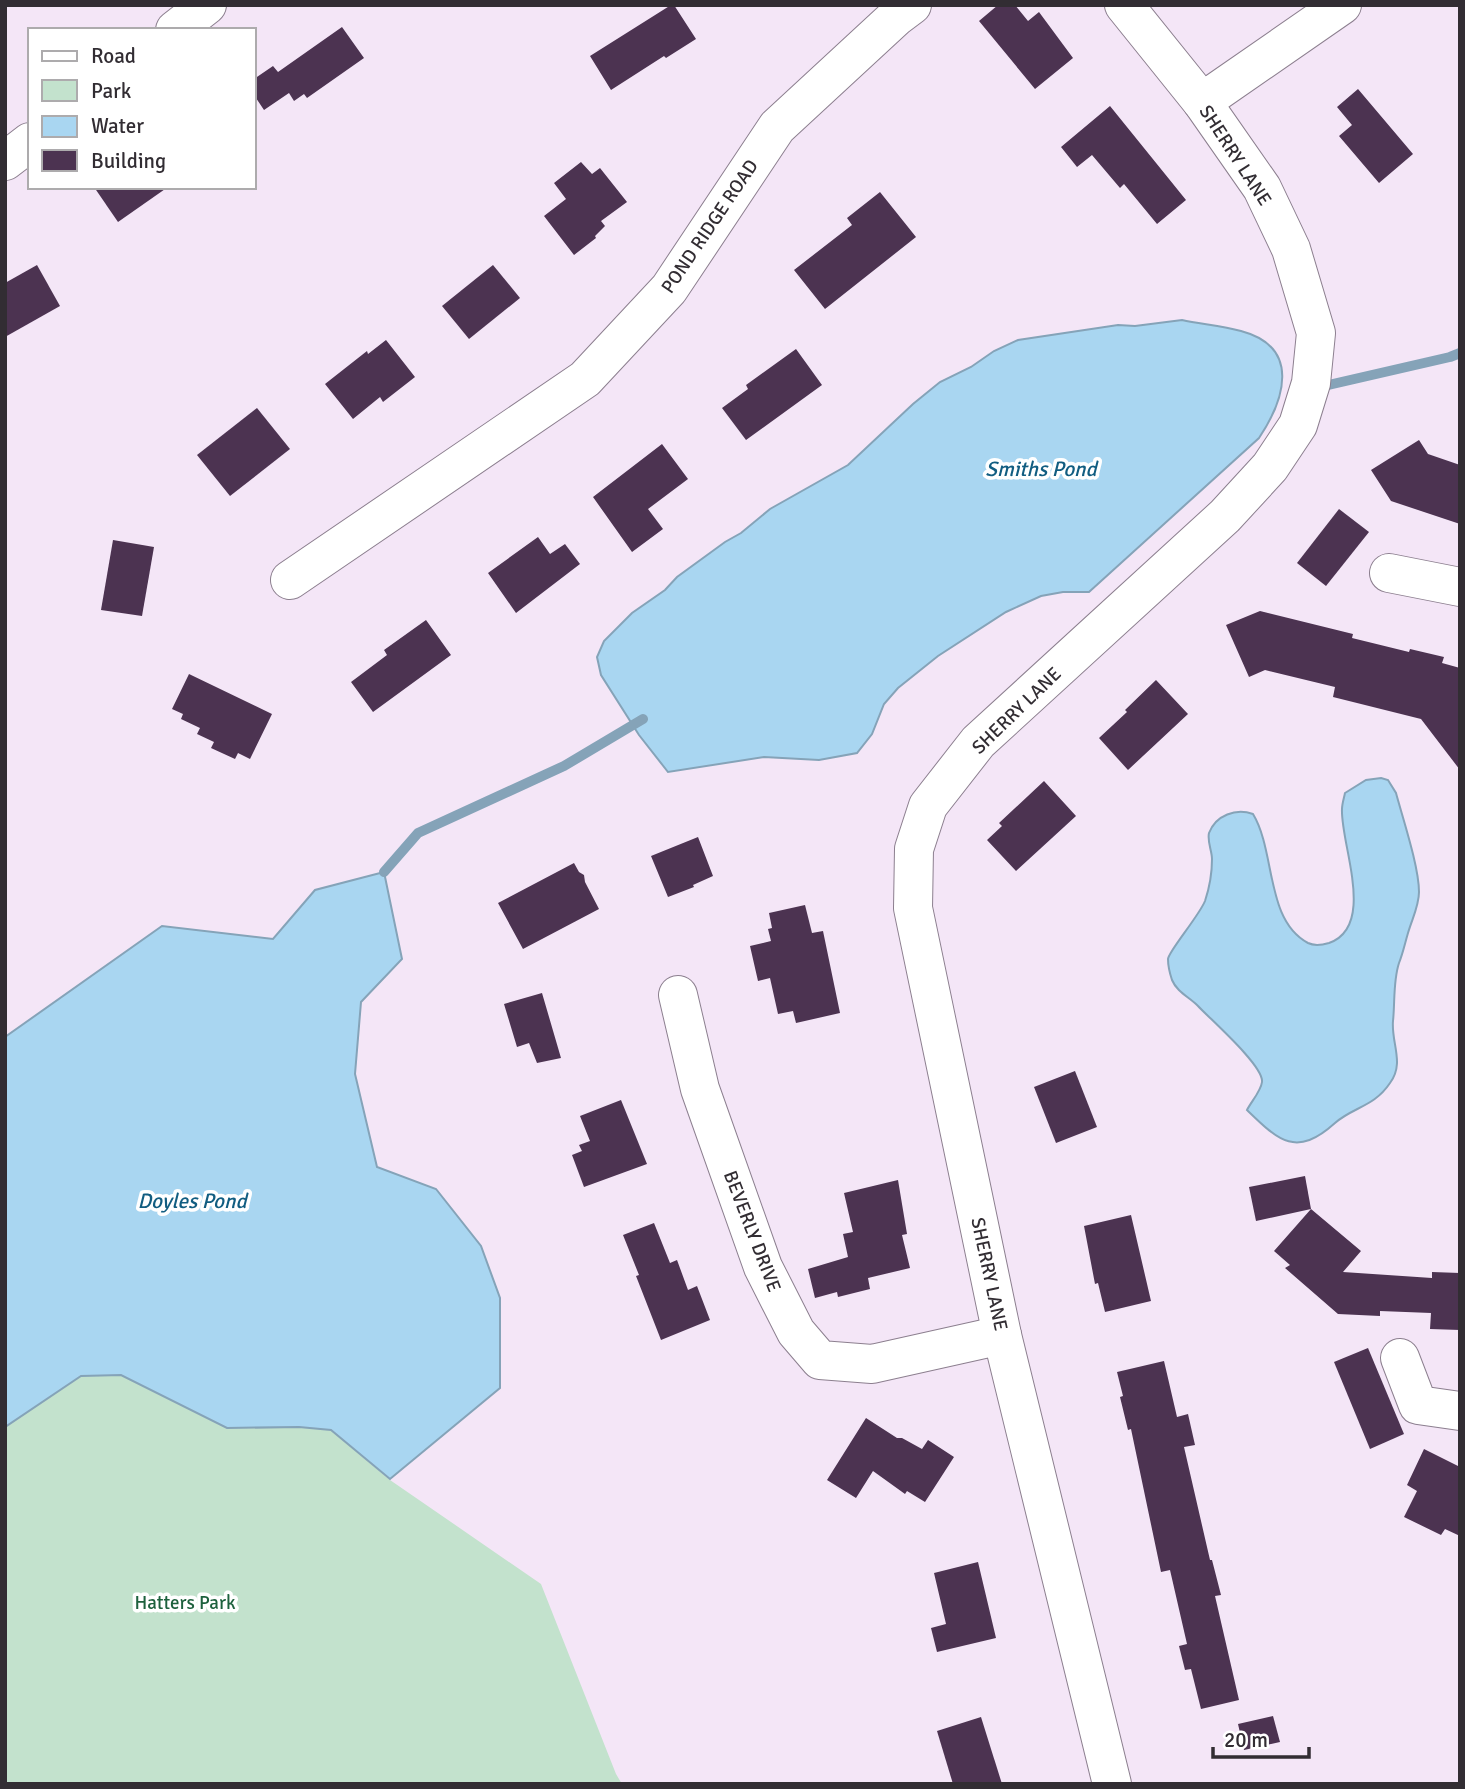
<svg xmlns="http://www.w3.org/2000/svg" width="1465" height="1789" font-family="Signika,sans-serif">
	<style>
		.green { fill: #c3e2cd }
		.water { fill: #a9d6f1; stroke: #85a3b8; stroke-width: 2 }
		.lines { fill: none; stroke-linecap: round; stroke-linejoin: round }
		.stream { stroke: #85a3b8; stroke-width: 10 }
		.building { fill: #4c3351 }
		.minor-casing { stroke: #8c7f8f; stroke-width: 40 }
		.minor { stroke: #fff; stroke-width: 38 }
		.labels { text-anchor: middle; stroke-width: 7; stroke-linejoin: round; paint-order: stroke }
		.street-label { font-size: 19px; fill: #322d33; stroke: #fff }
		.park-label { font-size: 19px; fill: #1d613d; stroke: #fff }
		.water-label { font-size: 21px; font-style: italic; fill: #115d81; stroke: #fff }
	</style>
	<rect width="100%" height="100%" fill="#f4e6f7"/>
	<polygon class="green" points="121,1375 227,1428 299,1427 331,1430 390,1480 541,1584 616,1774 622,1784 5,1784 5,1427 81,1376"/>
	<g class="water">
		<path d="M1182 320C1201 324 1222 326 1241 331 1301 347 1285 399 1259 438L1089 592H1063L1041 596 1006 612 938 656 898 688 884 704 872 734 857 753 819 760 764 757 668 772 639 735 601 675 597 657 604 641 632 613 665 590 677 577 725 542 741 533 770 509 848 465 913 404 940 382 971 367 994 351 1018 340 1118 325 1135 326Z"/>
		<path d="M1381 778 1388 780 1396 793C1403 819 1419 867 1419 892 1419 906 1412 919 1408 933 1405 943 1403 953 1399 963 1393 981 1395 1003 1393 1021 1391 1043 1405 1063 1390 1083 1374 1107 1353 1107 1335 1123 1296 1158 1279 1141 1247 1110 1251 1102 1261 1091 1262 1082 1264 1066 1210 1019 1198 1006 1189 997 1177 992 1172 980 1170 974 1168 965 1168 959 1168 952 1199 916 1205 901 1209 889 1212 873 1212 859 1212 851 1207 841 1209 833 1216 815 1236 808 1253 814 1276 852 1265 920 1308 943 1314 946 1322 945 1329 943 1377 926 1340 843 1342 809 1342 804 1344 798 1345 793L1366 780Z"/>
		<polygon points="384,872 402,959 361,1002 355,1074 377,1167 436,1189 481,1246 500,1298 500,1388 390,1479 331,1430 299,1427 227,1428 121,1375 81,1376 5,1427 5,1037 162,926 273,939 315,890"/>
	</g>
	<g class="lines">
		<g class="stream">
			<polyline points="1324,386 1450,357 1460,353"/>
			<polyline points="384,872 418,833 564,766 643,719"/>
		</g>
	</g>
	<g class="building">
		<polygon points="671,5 674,5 696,39 666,58 664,56 611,90 590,56"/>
		<polygon points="998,5 1015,5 1028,21 1039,12 1073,58 1035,89 979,21"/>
		<polygon points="342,27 364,58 307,98 304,94 294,101 289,93 264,110 254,95 254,79 273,66 278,72"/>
		<polygon points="1358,89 1413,154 1379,183 1339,136 1352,125 1337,107"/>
		<polygon points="1110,106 1186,200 1157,224 1124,184 1120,188 1092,155 1077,167 1061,147"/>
		<polygon points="581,162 592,174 600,168 627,202 601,221 605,226 595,236 596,238 574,255 544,216 566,199 554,183"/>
		<polygon points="94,187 168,187 118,222"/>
		<polygon points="880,192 916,237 825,309 794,270 852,225 847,218"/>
		<polygon points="37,265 60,306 5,337 5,283"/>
		<polygon points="493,265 520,298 469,339 442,306"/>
		<polygon points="386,340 415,377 383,402 380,397 353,419 325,384 367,351 368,354"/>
		<polygon points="796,349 822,385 746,440 722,408 748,389 746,385"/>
		<polygon points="257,408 290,449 230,496 197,455"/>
		<polygon points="1419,440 1428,454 1460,465 1460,524 1391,501 1371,470"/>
		<polygon points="662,444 688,479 648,509 663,529 632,552 593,497"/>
		<polygon points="1339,509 1369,532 1326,586 1297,563"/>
		<polygon points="538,537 550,554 565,544 580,564 516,613 488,573"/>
		<polygon points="113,540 154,547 142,616 101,610"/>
		<polygon points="1260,611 1353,634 1352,638 1409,652 1410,649 1444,657 1442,663 1460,668 1460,770 1421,719 1333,697 1335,687 1265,670 1249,677 1226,625"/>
		<polygon points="426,620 451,655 373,712 351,682 387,655 384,650"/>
		<polygon points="189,674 272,714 250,759 238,753 235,759 211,748 214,742 197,734 200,728 181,719 183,714 172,709"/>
		<polygon points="1156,680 1188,714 1128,770 1099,738 1127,712 1125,710"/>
		<polygon points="1044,781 1076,816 1016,871 987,840 1002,826 999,823"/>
		<polygon points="698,837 713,876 693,885 694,887 668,897 651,856"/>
		<polygon points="574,863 579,872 584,875 585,882 599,909 523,949 498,903"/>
		<polygon points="805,905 812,933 823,931 840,1013 796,1023 793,1011 778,1014 770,978 758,981 750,946 771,941 768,929 772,928 769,913"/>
		<polygon points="542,993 561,1058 537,1063 529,1043 517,1047 504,1004"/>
		<polygon points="1075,1071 1097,1127 1056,1143 1034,1087"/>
		<polygon points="621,1100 647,1164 584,1187 572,1155 582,1151 579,1145 590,1141 580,1116"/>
		<polygon points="1305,1176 1311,1209 1256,1221 1249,1187"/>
		<polygon points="898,1180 907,1234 902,1235 910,1268 868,1278 870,1289 838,1297 837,1292 815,1298 808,1269 848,1257 843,1234 853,1232 844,1193"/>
		<polygon points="1311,1209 1361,1251 1343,1272 1432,1278 1432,1272 1460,1273 1460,1330 1430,1329 1431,1313 1380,1311 1380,1316 1338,1314 1285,1268 1290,1265 1274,1251"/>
		<polygon points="1131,1215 1151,1301 1105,1312 1098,1283 1095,1284 1084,1226"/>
		<polygon points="654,1223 670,1263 677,1260 688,1290 697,1286 710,1320 661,1340 636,1276 639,1275 623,1235"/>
		<polygon points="1368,1348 1404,1434 1370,1449 1334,1362"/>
		<polygon points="1164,1361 1177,1417 1188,1414 1195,1445 1184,1447 1210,1560 1212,1560 1221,1595 1215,1596 1239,1700 1201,1709 1191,1669 1185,1670 1179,1646 1187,1644 1170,1570 1161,1572 1131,1429 1128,1430 1120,1397 1123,1396 1117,1372"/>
		<polygon points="866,1418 897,1438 902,1438 922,1449 928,1440 954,1457 925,1502 907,1491 905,1494 873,1471 856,1498 827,1480"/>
		<polygon points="1424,1449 1460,1467 1460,1536 1445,1529 1441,1535 1404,1517 1417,1491 1407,1485"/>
		<polygon points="978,1562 996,1638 937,1652 931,1628 946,1624 934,1573"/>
		<polygon points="1273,1716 1280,1742 1244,1750 1238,1724"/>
		<polygon points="981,1717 1002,1784 953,1784 937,1731"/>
	</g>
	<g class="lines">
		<g class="minor-casing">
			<g id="minor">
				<polyline points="175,30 207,5"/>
				<polyline points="1202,102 1342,5"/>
				<polyline points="5,161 30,142"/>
				<polyline points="1389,573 1460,587"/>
				<polyline points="290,580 585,379 669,289 777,127 896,17 912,5"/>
				<polyline points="678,995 700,1089 763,1267 796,1332 820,1360 872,1364 1002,1335"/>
				<polyline points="1400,1358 1418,1405 1460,1411"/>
				<polyline points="1112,1784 1002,1335 913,908 914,849 928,806 978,742 1225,516 1270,467 1298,425 1311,383 1316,333 1291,249 1262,188 1202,102 1124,5"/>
			</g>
		</g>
		<use href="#minor" class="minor"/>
	</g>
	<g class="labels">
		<g class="street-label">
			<text transform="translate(1236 155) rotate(57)" y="7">SHERRY LANE</text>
			<text transform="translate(709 226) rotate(-56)" y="7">POND RIDGE ROAD</text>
			<text transform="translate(1016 710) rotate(-44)" y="7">SHERRY LANE</text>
			<text transform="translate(753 1231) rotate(69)" y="7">BEVERLY DRIVE</text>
			<text transform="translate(990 1274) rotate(78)" y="7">SHERRY LANE</text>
		</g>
		<g class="park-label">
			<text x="185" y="1609">Hatters Park</text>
		</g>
		<g class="water-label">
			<text x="1041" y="476">Smiths Pond</text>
			<text x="192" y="1208">Doyles Pond</text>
		</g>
	</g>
	<rect width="1465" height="1789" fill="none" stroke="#322d33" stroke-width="14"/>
	<rect x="28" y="28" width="228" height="161" fill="#ffffff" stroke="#adabad" stroke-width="2"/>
	<rect x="42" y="51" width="35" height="10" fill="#ffffff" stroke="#adabad" stroke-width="2"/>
	<text x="91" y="63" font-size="21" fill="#322d33">Road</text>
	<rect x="42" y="80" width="35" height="21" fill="#c3e2cd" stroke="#adabad" stroke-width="2"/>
	<text x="91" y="98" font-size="21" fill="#322d33">Park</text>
	<rect x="42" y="116" width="35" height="21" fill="#a9d6f1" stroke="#adabad" stroke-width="2"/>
	<text x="91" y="133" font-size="21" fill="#322d33">Water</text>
	<rect x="42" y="150" width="35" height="21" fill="#4c3351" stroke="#adabad" stroke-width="2"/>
	<text x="91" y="168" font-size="21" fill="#322d33">Building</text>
	<path d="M1213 1747v10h96v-10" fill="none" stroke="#322d33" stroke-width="3.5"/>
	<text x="1224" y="1747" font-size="21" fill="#322d33" stroke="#ffffff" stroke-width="5" paint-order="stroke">20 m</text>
</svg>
